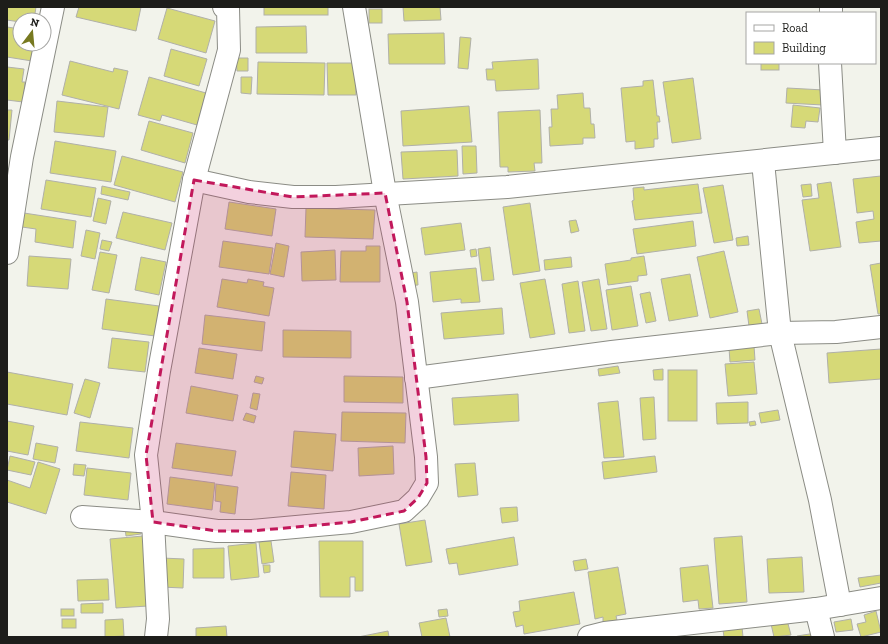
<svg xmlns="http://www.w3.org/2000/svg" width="888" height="644" font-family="'Zilla Slab',serif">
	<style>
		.building { fill: #d6d977; stroke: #b0b0a9 }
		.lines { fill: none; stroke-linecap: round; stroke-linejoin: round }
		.minor-casing { stroke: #8b8c85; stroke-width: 24 }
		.minor { stroke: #fff; stroke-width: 22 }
		.marked { fill: #c2185b; fill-opacity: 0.2; stroke: #c2185b; stroke-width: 3; stroke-dasharray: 8 5; stroke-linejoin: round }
	</style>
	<rect width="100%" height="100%" fill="#f2f3eb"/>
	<g class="building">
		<polygon points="7,7 36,7 34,20 20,20 20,22 7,20"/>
		<polygon points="79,7 141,7 136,31 76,17"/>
		<rect x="264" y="7" width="64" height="8"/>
		<polygon points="403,7 440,7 441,20 404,21"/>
		<polygon points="167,8 215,21 206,53 158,39"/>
		<rect x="369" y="9" width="13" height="14"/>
		<polygon points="306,26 307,53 256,53 256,27"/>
		<polygon points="7,27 20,29 20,44 35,44 32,61 7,57"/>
		<polygon points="444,33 445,64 389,64 388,34"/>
		<polygon points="460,37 471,38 468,69 458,68"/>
		<polygon points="171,49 207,59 199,86 164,76"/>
		<polygon points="236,58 248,58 248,71 237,71"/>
		<polygon points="538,59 539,89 496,91 495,80 487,80 486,69 493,69 492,62"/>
		<polygon points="70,61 113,72 114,68 128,71 119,109 62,95"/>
		<polygon points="258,62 325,63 324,95 257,94"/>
		<polygon points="327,63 355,63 356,95 328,95"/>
		<rect x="761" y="63" width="18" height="7"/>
		<polygon points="7,67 24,69 22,82 25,82 23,102 7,100"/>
		<polygon points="149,77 206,93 197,125 162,115 160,121 138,115"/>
		<polygon points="241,77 252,77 251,94 241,93"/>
		<polygon points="693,78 701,139 672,143 663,82"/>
		<polygon points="653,80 657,116 659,116 660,122 657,122 658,139 654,139 654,147 635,149 635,141 626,142 621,88 643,86 643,81"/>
		<polygon points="787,88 824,90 823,105 786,103"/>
		<polygon points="583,93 584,108 590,108 591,124 594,124 595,138 583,138 583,144 550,146 549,127 552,127 551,109 558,109 557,95"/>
		<polygon points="57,101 108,107 104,137 54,132"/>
		<polygon points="793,105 820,108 818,122 806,121 805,128 791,127"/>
		<polygon points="469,106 472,142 403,146 401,111"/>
		<polygon points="7,110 12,110 9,140 7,140"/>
		<polygon points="540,110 542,163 534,163 535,171 508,172 508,167 500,167 498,112"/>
		<polygon points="149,121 193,133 185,163 141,150"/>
		<polygon points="55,141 116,151 111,182 50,173"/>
		<polygon points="462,146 476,146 477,173 463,174"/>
		<polygon points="457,150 458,176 403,179 401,152"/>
		<polygon points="122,156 183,172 175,202 114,185"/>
		<polygon points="881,176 881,241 859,243 856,222 874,219 873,211 857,213 853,179"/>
		<polygon points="46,180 96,188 91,217 41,209"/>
		<polygon points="831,182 841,247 810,251 802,200 819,198 817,184"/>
		<polygon points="698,184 702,213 635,220 632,201 634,200 633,188 644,187 644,190"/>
		<polygon points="811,184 812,196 803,197 801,185"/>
		<polygon points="723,185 733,240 714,243 703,188"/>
		<polygon points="102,186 130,192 128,200 101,194"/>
		<polygon points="98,198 111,201 106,224 93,221"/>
		<polygon points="229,202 276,209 272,236 225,229"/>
		<polygon points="530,203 540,271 513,275 503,207"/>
		<polygon points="306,208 375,210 373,239 305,237"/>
		<polygon points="123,212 172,223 165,250 116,238"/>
		<polygon points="24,213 76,221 73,248 35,242 36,229 22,227"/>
		<polygon points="576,220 579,231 571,233 569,221"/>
		<polygon points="693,221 696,246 637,254 633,229"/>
		<polygon points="461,223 465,250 425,255 421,228"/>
		<polygon points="86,230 100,233 95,259 81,256"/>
		<polygon points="748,236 749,245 737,246 736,238"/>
		<polygon points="102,240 112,242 109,251 100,249"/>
		<polygon points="223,241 273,248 269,274 219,267"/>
		<polygon points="276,243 289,246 284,277 270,274"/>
		<polygon points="366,246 380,246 380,282 340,282 341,251 366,251"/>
		<polygon points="490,247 494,280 482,281 478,249"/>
		<polygon points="476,249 477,256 471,257 470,250"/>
		<polygon points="335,250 336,280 302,281 301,252"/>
		<polygon points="724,251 738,312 710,318 697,257"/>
		<polygon points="100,252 117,255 109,293 92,290"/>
		<polygon points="29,256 71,259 68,289 27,286"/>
		<polygon points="644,256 647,275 638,276 638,281 608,285 605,264 631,260 631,258"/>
		<polygon points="141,257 166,262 159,295 135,290"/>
		<polygon points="571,257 572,267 545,270 544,260"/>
		<polygon points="881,263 881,314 878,314 870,265"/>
		<polygon points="476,268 480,302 461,303 461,299 433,302 430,272"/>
		<polygon points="417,272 418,285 406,286 405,274"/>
		<polygon points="690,274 698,316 669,321 661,279"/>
		<polygon points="222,279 247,283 248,279 264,282 263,286 274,288 269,316 217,307"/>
		<polygon points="545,279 555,334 530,338 520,283"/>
		<polygon points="599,279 607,329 591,331 582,282"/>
		<polygon points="578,281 585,331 569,333 562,284"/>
		<polygon points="631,286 638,326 612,330 606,290"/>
		<polygon points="650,292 656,321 646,323 640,294"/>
		<polygon points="106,299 159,306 155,336 102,329"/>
		<polygon points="502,308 504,334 444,339 441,313"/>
		<polygon points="759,309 762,324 749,326 747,311"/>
		<polygon points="205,315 265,322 262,351 202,344"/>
		<polygon points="283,330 351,331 351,358 283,357"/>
		<polygon points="112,338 149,342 145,372 108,368"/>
		<polygon points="754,346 755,360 730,362 729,348"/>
		<polygon points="199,348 237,354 233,379 195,373"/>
		<polygon points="881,349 881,379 829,383 827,353"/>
		<polygon points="754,362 757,394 728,396 725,364"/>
		<polygon points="618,366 620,373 599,376 598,369"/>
		<polygon points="663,369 663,380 654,380 653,370"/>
		<rect x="668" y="370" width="29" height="51"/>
		<polygon points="7,372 73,384 67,415 7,404"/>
		<polygon points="256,376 264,378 262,384 254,382"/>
		<polygon points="344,376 403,377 403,403 344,402"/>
		<polygon points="85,379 100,383 90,418 74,413"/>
		<polygon points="191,386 238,395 233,421 186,413"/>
		<polygon points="253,393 260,394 257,410 250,408"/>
		<polygon points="518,394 519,421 454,425 452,398"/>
		<polygon points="654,397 656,439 643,440 640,398"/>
		<polygon points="618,401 624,457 604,458 598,403"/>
		<polygon points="748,402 748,423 717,424 716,403"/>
		<polygon points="778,410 780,420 761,423 759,413"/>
		<polygon points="342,412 406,413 405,443 341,441"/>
		<polygon points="246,413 256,416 254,423 243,420"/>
		<polygon points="7,421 34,426 28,455 7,451"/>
		<polygon points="755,421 756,425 750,426 749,422"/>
		<polygon points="80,422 133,428 129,458 76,451"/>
		<polygon points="294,431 336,434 333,471 291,467"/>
		<polygon points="36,443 58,447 55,463 33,459"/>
		<polygon points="176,443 236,451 232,476 172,468"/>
		<polygon points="393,446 394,474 359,476 358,448"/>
		<polygon points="10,456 35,462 31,475 7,470"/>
		<polygon points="655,456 657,472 604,479 602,462"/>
		<polygon points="38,462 60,469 46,514 7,502 7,480 30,488"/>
		<polygon points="475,463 478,495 458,497 455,464"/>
		<polygon points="74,464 86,465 84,476 73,475"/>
		<polygon points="87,468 131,473 128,500 84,495"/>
		<polygon points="291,472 326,475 324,509 288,506"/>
		<polygon points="170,477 215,483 212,510 167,504"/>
		<polygon points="216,484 238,487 235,514 220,512 221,502 215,501"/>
		<polygon points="517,507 518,521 502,523 500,508"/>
		<polygon points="425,520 432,562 406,566 399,524"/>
		<polygon points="140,526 141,534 126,536 125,528"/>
		<polygon points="143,536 148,606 116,608 110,539"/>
		<polygon points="742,536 747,602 719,604 714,538"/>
		<polygon points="514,537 518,565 459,575 457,563 449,564 446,549"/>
		<polygon points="271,541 274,562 262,564 259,542"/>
		<polygon points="319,541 363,541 363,591 355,591 355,577 350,577 350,597 320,597"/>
		<polygon points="256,543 259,577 231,580 228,546"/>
		<polygon points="224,548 224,578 193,578 193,549"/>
		<polygon points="802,557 804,592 769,593 767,559"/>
		<polygon points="162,558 184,559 183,588 161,587"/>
		<polygon points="586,559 588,569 575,571 573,561"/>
		<polygon points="263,565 270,565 270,572 264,573"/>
		<polygon points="708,565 713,608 699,609 698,600 683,602 680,568"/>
		<polygon points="618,567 626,614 616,616 617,620 603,622 603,617 595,619 588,572"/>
		<polygon points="881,575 881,583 860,587 858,578"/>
		<polygon points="108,579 109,600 78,601 77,580"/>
		<polygon points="574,592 580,624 524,634 523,625 516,627 513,612 520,611 519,601"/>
		<polygon points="103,603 103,613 81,613 81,604"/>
		<rect x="61" y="609" width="13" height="7"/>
		<polygon points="447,609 448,616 439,617 438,610"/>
		<polygon points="876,611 881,632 861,637 857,624 866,622 864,615"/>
		<polygon points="446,618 450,637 422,637 419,623"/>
		<rect x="62" y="619" width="14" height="9"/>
		<polygon points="123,619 124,636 105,637 105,620"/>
		<polygon points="851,619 853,630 836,632 834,622"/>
		<polygon points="787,620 791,635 774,637 771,624"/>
		<polygon points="226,626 227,637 196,637 196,628"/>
		<polygon points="742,627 743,637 724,637 723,630"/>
		<polygon points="388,631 389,637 358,637"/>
		<polygon points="816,633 816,637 797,637 797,636"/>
	</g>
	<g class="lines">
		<g class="minor-casing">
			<g id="minor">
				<polyline points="831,13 831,7"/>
				<polyline points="830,63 835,153"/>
				<polyline points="763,162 780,333 820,500 840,605"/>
				<polyline points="194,180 249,192 293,197 336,197 507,187 881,148"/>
				<polyline points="7,253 22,157 53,7"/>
				<polyline points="416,378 612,352 780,333 836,332 881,327"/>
				<polyline points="82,517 153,522 217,531 252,531 351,522 404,511 418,498 427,483 426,457 407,302 385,193 354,7"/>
				<polyline points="816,609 823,637"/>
				<polyline points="156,637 158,619 153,522 146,455 159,371 194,180 229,50 228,8 224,7"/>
				<polyline points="589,637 605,633 816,609 881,598"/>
			</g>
		</g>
		<use href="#minor" class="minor"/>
	</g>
	<path class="marked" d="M194 180 293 197 385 193 407 302 426 457 427 483 418 498 404 511 351 522 252 531H217L153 522 146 455Z"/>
	<rect width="888" height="644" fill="none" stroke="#1d1d1a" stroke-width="16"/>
	<rect x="746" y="12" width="130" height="52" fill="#ffffff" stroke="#a5a5a3"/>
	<rect x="754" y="25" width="20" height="6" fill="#ffffff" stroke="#a5a5a3"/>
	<text x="782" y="32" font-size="12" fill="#1d1d1a">Road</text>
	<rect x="754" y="42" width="20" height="12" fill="#d6d977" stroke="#a5a5a3"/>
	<text x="782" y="52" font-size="12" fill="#1d1d1a">Building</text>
	<g transform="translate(32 32) rotate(16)"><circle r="19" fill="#ffffff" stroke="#a5a5a3"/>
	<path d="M0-3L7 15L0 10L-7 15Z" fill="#777920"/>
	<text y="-6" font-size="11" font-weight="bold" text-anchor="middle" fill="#1d1d1a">N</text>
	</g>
</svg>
